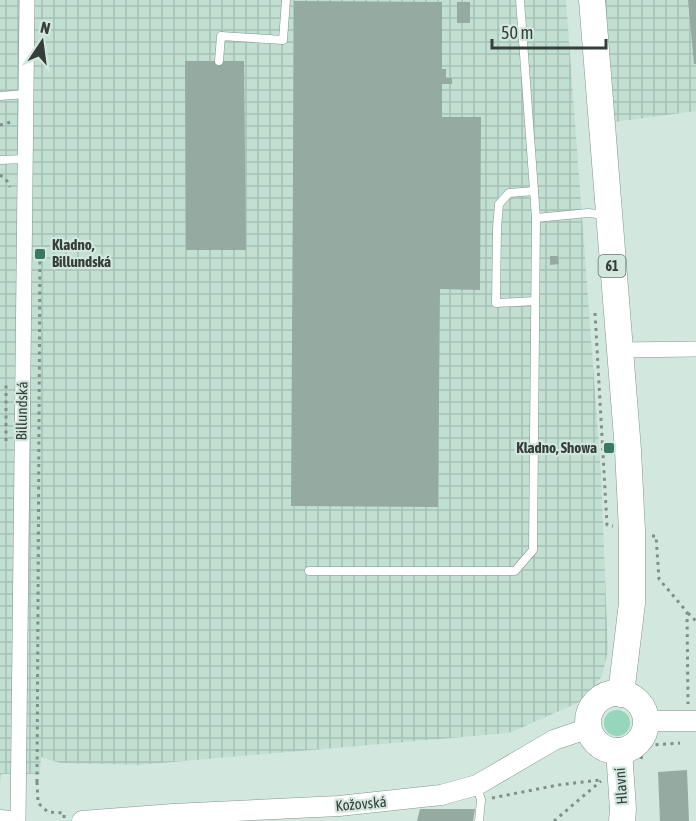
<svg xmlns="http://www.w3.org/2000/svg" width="696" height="821" font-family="'Asap Condensed',sans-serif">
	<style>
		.industrial { fill: url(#industrial-grid) }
		.green { fill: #95d6bc }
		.building { fill: #95aaa1 }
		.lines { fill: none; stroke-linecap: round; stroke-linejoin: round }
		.service-casing { stroke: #81968d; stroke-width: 9 }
		.minor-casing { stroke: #81968d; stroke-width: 16 }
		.tertiary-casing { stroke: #81968d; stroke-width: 21 }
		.primary-casing { stroke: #81968d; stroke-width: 27 }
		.path { stroke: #808f88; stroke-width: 3; stroke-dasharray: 3 4.5; stroke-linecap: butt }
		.service { stroke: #fff; stroke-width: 8 }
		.minor { stroke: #fff; stroke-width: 15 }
		.tertiary { stroke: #fff; stroke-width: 20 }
		.primary { stroke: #fff; stroke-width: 26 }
		.poi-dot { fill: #3c7762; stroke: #d2e8de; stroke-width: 2 }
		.labels { text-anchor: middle; stroke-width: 4.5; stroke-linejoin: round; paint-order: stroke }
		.shield { fill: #d2e8de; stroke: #64716b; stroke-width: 1.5 }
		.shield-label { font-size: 14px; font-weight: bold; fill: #353e3a }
		.poi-label { font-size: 15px; font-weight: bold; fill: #353e3a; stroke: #d2e8de; text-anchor: start }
		.street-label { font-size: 15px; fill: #353e3a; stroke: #d2e8de }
	</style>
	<defs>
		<pattern id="industrial-grid" width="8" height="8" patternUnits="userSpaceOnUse" patternTransform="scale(1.5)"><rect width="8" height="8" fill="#c1e0d2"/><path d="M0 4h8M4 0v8" fill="none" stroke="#a6c1b5"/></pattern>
	</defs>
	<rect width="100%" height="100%" fill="#d2e8de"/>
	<g class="industrial">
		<polygon points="0,0 566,0 601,473 608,651 602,676 582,701 509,733 138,765 60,763 41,757 40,774 2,774 0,784"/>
		<polygon points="605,0 696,0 696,111 614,122"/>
	</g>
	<circle class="green" cx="617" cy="723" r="13"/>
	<g class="building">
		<polygon points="688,0 696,0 696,64 694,64"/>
		<polygon points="294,1 442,2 442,69 446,69 446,78 452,78 452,84 442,84 442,117 481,117 480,290 440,289 438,507 291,506"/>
		<rect x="457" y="2" width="13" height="21"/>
		<polygon points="185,61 244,61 246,250 186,250"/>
		<polygon points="550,256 558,256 559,264 550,265"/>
		<polygon points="687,770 689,821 660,821 658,772"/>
		<polygon points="420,809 475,809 473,821 417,821"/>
	</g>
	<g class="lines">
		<g class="service-casing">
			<g id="service">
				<polyline points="219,61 221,36 283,40 286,0"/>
				<polyline points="0,96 26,94"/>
				<polyline points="0,160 25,159"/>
				<polyline points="534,191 509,193 499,204 497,228 496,303 535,301"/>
				<polyline points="536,218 588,213 607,215"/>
				<polyline points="309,571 515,571 533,550 536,218 520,0"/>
				<polyline points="477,786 481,800 479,821"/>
			</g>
		</g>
		<g class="minor-casing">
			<g id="minor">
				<polyline points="620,350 696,349"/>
				<polyline points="18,821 27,0"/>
			</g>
		</g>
		<g class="tertiary-casing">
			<g id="tertiary">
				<polyline points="646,721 696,721"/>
				<polyline points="0,820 12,821"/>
				<polyline points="82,821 173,814 339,806 441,795 477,785 554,740 589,728"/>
			</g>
		</g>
		<g class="primary-casing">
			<g id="primary">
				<polyline points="592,0 628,450 632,531 632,603 621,694"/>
				<circle cx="617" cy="722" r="29"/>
				<polyline points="619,751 623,809 622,821"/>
			</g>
		</g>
		<g class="path">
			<polyline points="0,125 11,122"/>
			<polyline points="0,175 7,181 10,187"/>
			<polyline points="595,313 607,525 613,526"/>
			<polyline points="6,441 6,382"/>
			<polyline points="652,536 656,536 659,579 687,612 688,704"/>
			<polyline points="688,613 696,621"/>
			<polyline points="641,759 642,755 650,745 680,743"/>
			<polyline points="37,782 40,247"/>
			<polyline points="37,782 38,803 48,812 64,813 64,819"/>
			<polyline points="492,798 558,785 600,780"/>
			<polyline points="554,821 601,781"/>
		</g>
		<use href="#service" class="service"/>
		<use href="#minor" class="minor"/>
		<use href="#tertiary" class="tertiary"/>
		<use href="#primary" class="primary"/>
	</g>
	<g class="poi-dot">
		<rect x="34" y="248" width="12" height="12" rx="3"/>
		<rect x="603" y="442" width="12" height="12" rx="3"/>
	</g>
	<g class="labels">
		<rect class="shield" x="598.5" y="255" width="27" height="22" rx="4.5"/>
		<g class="shield-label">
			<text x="612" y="271">61</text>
		</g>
		<g class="poi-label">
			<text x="52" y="250">Kladno,<tspan x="52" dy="17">Billundská</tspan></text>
			<text x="597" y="453" text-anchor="end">Kladno, Showa</text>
		</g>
		<g class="street-label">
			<text transform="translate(22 411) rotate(-89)" y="5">Billundská</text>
			<text transform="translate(621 786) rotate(-94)" y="5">Hlavní</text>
			<text transform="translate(361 804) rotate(-5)" y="5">Kožovská</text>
		</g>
	</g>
	<g transform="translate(42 42) rotate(13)" stroke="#d2e8de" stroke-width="4.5" paint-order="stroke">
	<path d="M0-4.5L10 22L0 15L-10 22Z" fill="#353e3a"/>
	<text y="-9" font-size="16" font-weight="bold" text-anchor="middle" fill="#353e3a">N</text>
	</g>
	<path d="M492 39v9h114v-9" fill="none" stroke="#353e3a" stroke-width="3"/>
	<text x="501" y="39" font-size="18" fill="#353e3a" stroke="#d2e8de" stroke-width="4.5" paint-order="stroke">50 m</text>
</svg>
